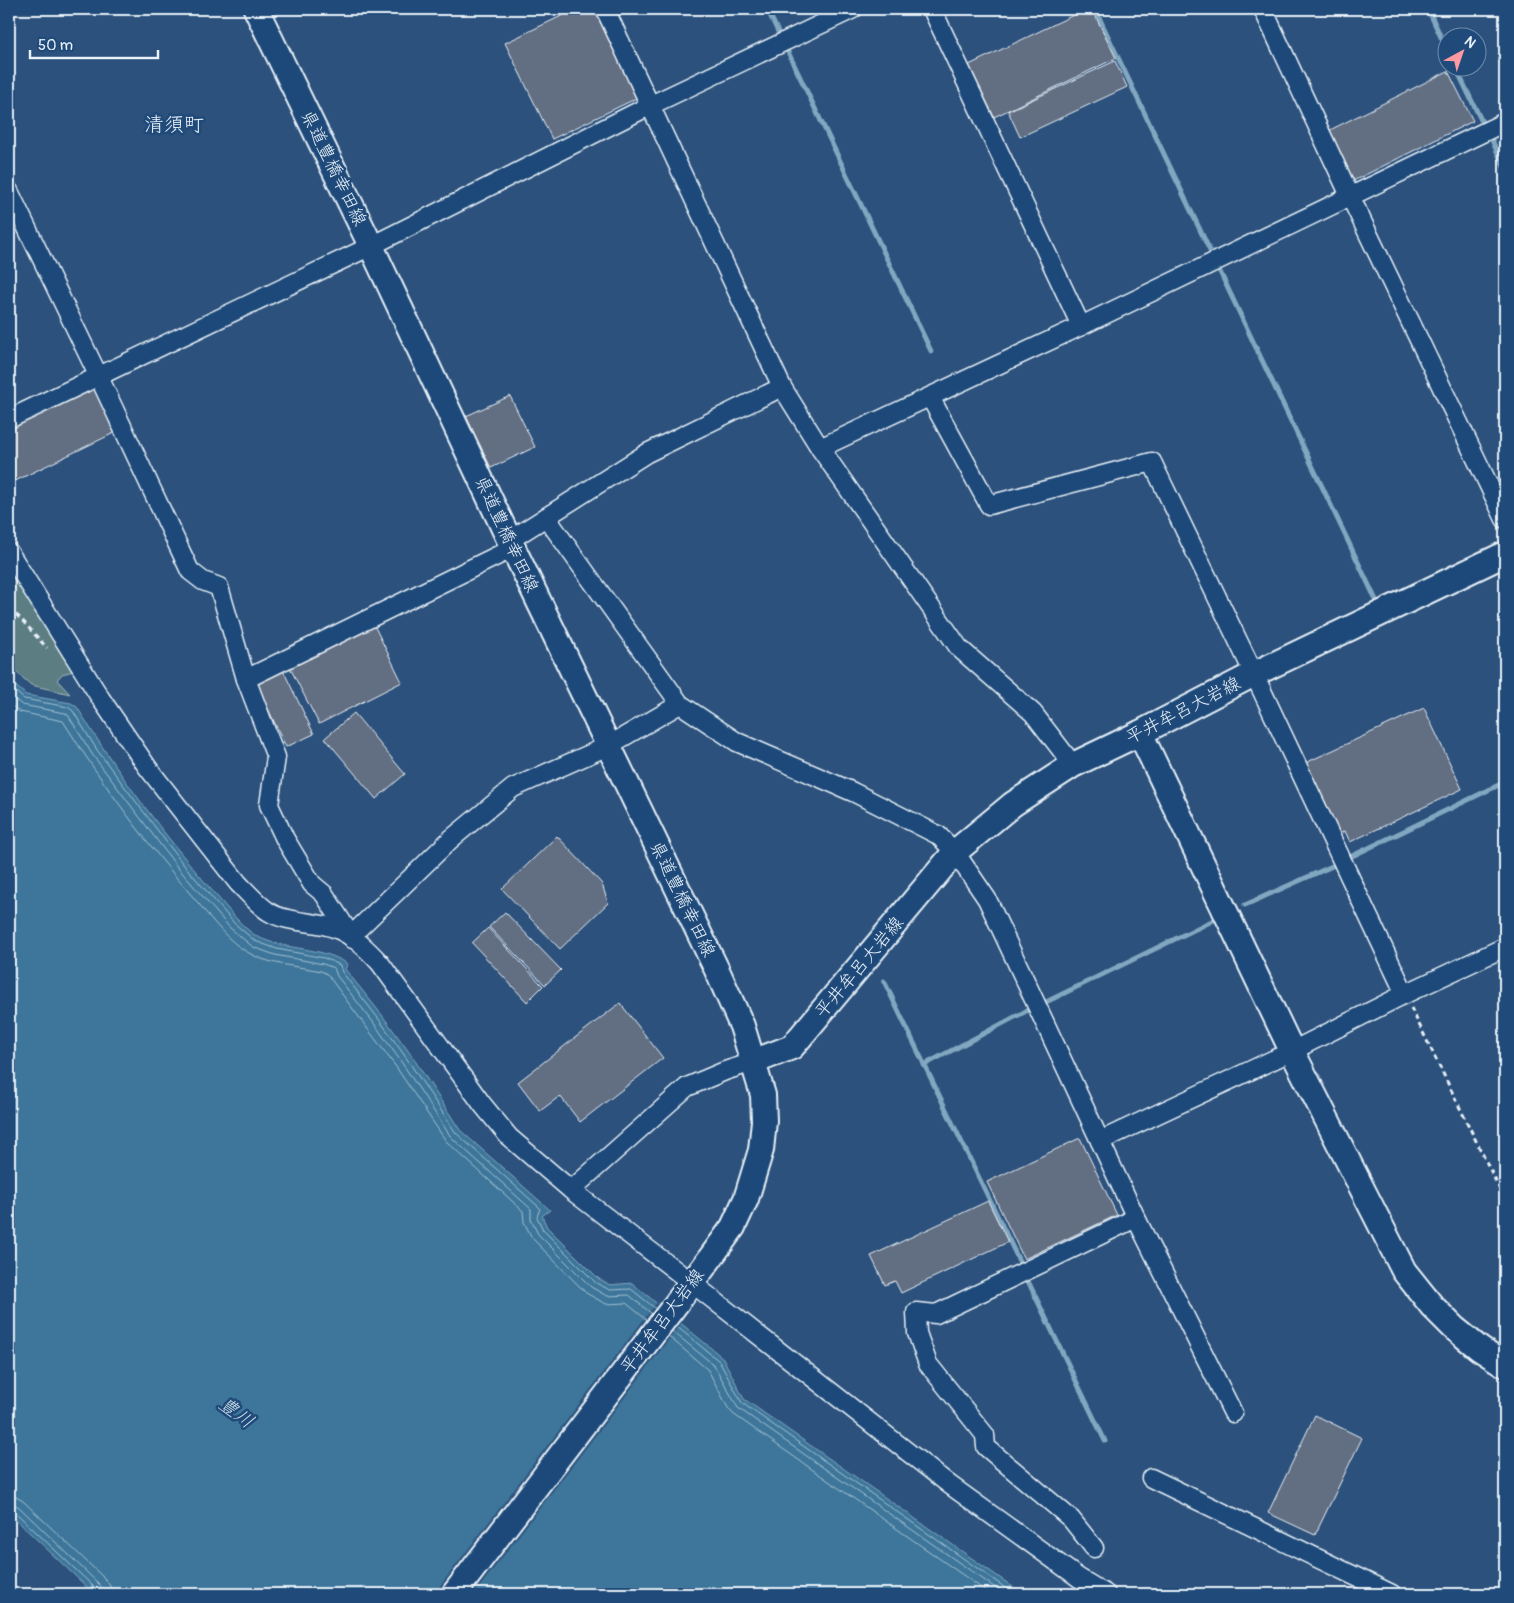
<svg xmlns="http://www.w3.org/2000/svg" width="1514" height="1603" font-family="Pangolin,'Klee One',sans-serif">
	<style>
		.green { fill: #5c7e83; stroke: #a2b8be }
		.water { fill: #3e769a; stroke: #82a7c0 }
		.pier { fill: #2c517c }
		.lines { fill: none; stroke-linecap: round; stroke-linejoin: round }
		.shore { stroke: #a4c0d2; stroke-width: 1 }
		.stream { stroke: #82a7c0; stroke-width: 5 }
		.building { fill: #626e82; stroke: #e8f1f8 }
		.street-casing { stroke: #e8f1f8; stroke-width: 21 }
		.secondary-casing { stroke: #e8f1f8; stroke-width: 28 }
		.path { stroke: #e8f1f8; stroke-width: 3; stroke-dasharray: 5 4; stroke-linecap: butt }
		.street { stroke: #1f4a7a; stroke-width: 18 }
		.secondary { stroke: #1f4a7a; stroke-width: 24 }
		.labels { text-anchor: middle; stroke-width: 5; stroke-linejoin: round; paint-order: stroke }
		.street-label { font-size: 18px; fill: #e8f1f8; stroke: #1f4a7a }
		.water-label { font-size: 19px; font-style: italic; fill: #cedfea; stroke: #1f4a7a }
		.quarter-label { font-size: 20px; fill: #e8f1f8; stroke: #1f4a7a }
	</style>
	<rect width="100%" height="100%" fill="#2c517c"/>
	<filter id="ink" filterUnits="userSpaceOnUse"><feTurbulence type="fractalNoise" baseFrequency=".02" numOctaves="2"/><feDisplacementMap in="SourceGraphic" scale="10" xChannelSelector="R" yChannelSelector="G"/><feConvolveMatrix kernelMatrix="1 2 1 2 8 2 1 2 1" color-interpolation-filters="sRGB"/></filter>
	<g filter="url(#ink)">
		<polygon class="green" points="9,567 74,671 62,674 57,680 70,694 31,685 9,666"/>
		<path class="water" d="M9 680 26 695 71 703 77 707C117 773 164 835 215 894 227 907 242 928 258 937 287 951 321 946 348 964L345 969 382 1015 412 1056 460 1130 550 1210 542 1216 547 1227 599 1279 610 1285 632 1283 723 1358 744 1399 1023 1594H94L9 1513Z"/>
		<polygon class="pier" points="658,1301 683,1321 474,1594 434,1594"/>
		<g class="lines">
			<g class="shore">
				<polyline points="9,686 24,699 68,707 73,711 97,750 183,864 234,923 255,941 277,949 324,958 340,965 342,972 378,1018 407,1059 456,1133 540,1208 537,1217 543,1230 596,1283 610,1290 631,1289 656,1309"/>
				<polyline points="9,695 22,705 65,713 68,715 92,754 178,868 230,928 253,947 275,955 323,964 334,968 337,976 373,1022 402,1063 451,1137 531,1209 531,1220 538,1234 591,1287 607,1296 629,1295 652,1314"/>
				<path d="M9 704 20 712 63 721C103 785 149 847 199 904 213 921 228 941 247 952 268 965 297 966 321 971L327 974 396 1067 446 1141 523 1211 524 1222 532 1238 586 1293 606 1304 626 1303 647 1320"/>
				<polyline points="676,1326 719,1361 742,1403 1014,1594"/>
				<polyline points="672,1331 714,1365 738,1408 1004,1594"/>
				<polyline points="668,1336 708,1370 728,1408 733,1414 990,1594"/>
				<polyline points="9,1496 16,1497 23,1501 105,1579 110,1586 111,1594"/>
				<polyline points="9,1503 18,1506 99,1584 103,1589 103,1594"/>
				<polyline points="9,1510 14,1511 95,1588 97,1594"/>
			</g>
			<g class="stream">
				<polyline points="767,9 781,38"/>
				<polyline points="1095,9 1376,600"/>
				<polyline points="1428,9 1446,48"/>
				<polyline points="788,52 931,351"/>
				<polyline points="1456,68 1483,124"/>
				<polyline points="1491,138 1505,169"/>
				<polyline points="1348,858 1505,782"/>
				<polyline points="1245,905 1339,863"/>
				<polyline points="884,981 1022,1267"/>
				<polyline points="1046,1002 1216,919"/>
				<polyline points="924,1065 1030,1009"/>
				<polyline points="1027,1279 1105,1441"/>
			</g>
		</g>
		<g class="building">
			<polygon points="576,9 594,9 637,98 552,139 505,43"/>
			<polygon points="1086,9 1092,9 1116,58 994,117 969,65"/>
			<polygon points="1115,61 1127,87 1020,137 1008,111"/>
			<polygon points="1448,71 1473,121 1353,181 1328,131"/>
			<polygon points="92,383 116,432 15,481 9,467 9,423"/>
			<polygon points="510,396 535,447 491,468 466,416"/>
			<polygon points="371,619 402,682 319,724 287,662"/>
			<polygon points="281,666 314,734 286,747 254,679"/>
			<polygon points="1424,708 1462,789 1350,842 1345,831 1334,836 1301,765"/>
			<polygon points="354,713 405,774 376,799 325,738"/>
			<polygon points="557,836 602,884 608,903 560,949 502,889"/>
			<polygon points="505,912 561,970 545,985 489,927"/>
			<polygon points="488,928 543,986 527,1002 472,943"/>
			<polygon points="620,1003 663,1058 580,1122 560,1096 540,1111 518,1082"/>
			<polygon points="1080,1138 1117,1215 1024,1259 987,1182"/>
			<polygon points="988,1201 1008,1242 901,1293 895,1281 885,1285 871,1256"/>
			<polygon points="1315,1415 1362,1438 1315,1535 1268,1513"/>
		</g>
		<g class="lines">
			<g class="street-casing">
				<g id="street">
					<polyline points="605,9 782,387 820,448 959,648 1033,713 1073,765"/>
					<polyline points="932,9 1081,326"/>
					<polyline points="1263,9 1350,196 1505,519"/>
					<polyline points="9,191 98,375 190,571 203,581 219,587 246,679 276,757 269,805 285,839 312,884 324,894 353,939 357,930 451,839 513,788 608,746 680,704"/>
					<polyline points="930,397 989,505 1152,462 1254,674 1405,994"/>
					<polyline points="9,419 371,246 651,105 853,9"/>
					<polyline points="820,448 1081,326 1505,122"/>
					<polyline points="546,517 680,704 737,742 853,792 938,835 955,852 987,899 1136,1218 1233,1413"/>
					<polyline points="510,540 647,453 782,387"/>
					<path d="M9 552 101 699 148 768 238 883C247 892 258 905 269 912 287 923 315 921 334 928 352 934 367 949 380 963L482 1104 509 1137 571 1190 692 1283 950 1485 1079 1578 1106 1594"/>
					<polyline points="246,679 513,548"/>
					<polyline points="1100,1141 1292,1051 1405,994 1505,947"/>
					<polyline points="571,1190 687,1087 725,1071 753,1062"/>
					<polyline points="1151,1478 1392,1594"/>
					<polyline points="1094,1548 1071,1519 986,1447 985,1435 928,1364 917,1333 916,1312 936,1314 1136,1218"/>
				</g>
			</g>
			<g class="secondary-casing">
				<g id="secondary">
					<polyline points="256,9 371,246 513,548 716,968 742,1026 763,1095 764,1121 761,1150 746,1199 733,1227 692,1283 454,1594"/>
					<polyline points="1140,733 1292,1051 1404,1271 1432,1306 1454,1328 1480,1349 1505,1365"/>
					<polyline points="753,1062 792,1047 955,852 1013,804 1073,765 1140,733 1254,674 1505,554"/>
				</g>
			</g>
			<g class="path">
				<polyline points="9,609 20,618 47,648"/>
				<polyline points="1411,1008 1505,1200"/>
			</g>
			<use href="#street" class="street"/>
			<use href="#secondary" class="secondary"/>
		</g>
	</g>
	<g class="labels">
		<g class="street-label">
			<text transform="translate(334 168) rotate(64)" y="6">県道豊橋幸田線</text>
			<text transform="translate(507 534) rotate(65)" y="6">県道豊橋幸田線</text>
			<text transform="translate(1183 710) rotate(-27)" y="6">平井牟呂大岩線</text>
			<text transform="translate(683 899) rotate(64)" y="6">県道豊橋幸田線</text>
			<text transform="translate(859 967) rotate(-50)" y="6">平井牟呂大岩線</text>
			<text transform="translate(662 1321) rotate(-53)" y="6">平井牟呂大岩線</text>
		</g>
		<g class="water-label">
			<text transform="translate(237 1412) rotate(37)" y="7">豊川</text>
		</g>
		<g class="quarter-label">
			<text x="174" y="131">清須町</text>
		</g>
	</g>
	<rect width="1514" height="1603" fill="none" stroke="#1f4a7a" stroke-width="30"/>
	<rect x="15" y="15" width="1484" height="1573" fill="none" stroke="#e8f1f8" stroke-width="2" filter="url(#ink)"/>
	<g transform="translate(1462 52) rotate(40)"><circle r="24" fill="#1f4a7a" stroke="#6f8dac"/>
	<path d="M0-4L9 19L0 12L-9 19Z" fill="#ff9aa2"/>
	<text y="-8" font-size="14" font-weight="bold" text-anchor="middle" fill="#e8f1f8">N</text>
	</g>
	<path d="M30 50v8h128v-8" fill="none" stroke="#e8f1f8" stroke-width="2.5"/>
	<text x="38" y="50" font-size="15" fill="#e8f1f8" stroke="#1f4a7a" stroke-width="4" paint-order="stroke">50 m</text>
</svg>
